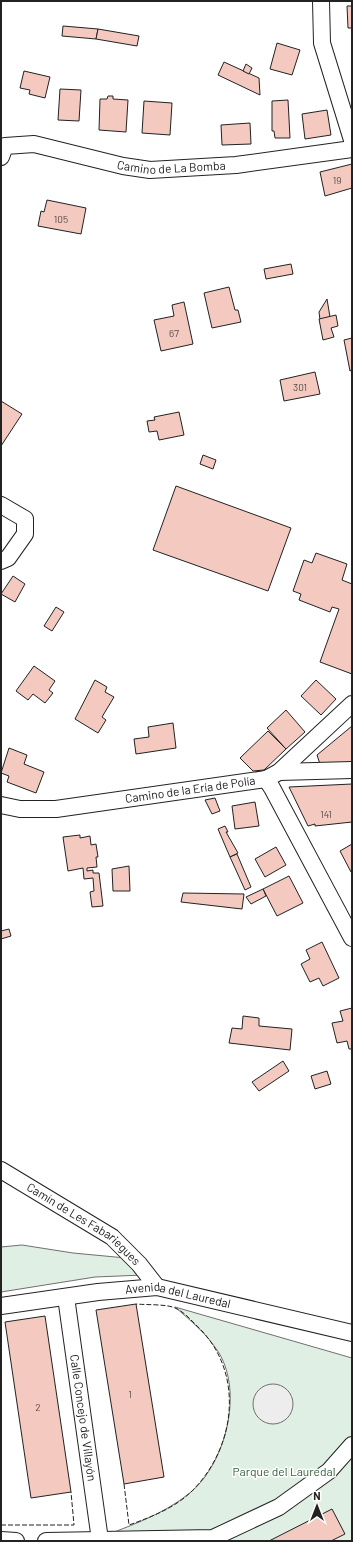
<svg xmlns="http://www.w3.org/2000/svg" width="353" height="1542" font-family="Barlow,sans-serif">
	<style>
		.green { fill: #e0efe3; stroke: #6f6f6f }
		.parking { fill: #ededed; stroke: #6f6f6f }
		.building { fill: #f3c9c0; stroke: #222 }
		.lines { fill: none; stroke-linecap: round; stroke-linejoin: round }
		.street-casing { stroke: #222; stroke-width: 18 }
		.street { stroke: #fff; stroke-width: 16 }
		.fence { stroke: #222; stroke-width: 1; stroke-dasharray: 5 2; stroke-linecap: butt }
		.labels { text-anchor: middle; stroke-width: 3; stroke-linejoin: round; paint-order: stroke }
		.number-label { font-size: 10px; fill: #564c4a }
		.street-label { font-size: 12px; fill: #222; stroke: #fff }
		.park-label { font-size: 12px; fill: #2f5e38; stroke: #fff }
	</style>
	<rect width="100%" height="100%" fill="#fff"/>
	<g class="green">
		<polygon points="22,1245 73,1253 126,1258 143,1275 95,1277 1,1292 1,1247"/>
		<path d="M175 1307 352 1358V1541H91C126 1527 162 1516 191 1492 226 1462 243 1393 219 1353 207 1334 191 1321 175 1307Z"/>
	</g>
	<circle class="parking" cx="273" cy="1404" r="20"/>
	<g class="building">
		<polygon points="347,6 352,6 352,28 348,28"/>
		<polygon points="63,26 98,29 96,39 62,36"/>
		<polygon points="98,29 139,36 137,46 96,39"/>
		<polygon points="277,43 300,50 292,75 270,69"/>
		<polygon points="224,62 259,78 260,95 218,75"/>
		<polygon points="246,64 252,68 249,74 243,71"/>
		<polygon points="24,71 50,77 45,98 29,94 30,90 20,88"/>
		<polygon points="60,89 81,90 79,121 58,120"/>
		<polygon points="108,96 113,96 113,99 128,100 126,132 99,130 100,99 107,99"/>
		<polygon points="288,100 290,138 275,138 274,131 272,131 272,101"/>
		<polygon points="144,101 172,103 170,135 142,133"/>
		<polygon points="327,110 331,135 305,139 302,114"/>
		<polygon points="250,123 251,144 222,145 221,125"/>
		<polygon points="352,164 352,188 325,196 320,172"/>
		<polygon points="47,200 86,208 81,234 38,226 41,211 44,212"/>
		<polygon points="291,264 293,274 266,279 264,269"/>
		<polygon points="229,287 235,310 238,310 241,322 212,328 204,293"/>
		<polygon points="327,299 330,317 320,320 319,312"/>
		<polygon points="184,302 193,344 161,351 154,320 174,316 172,305"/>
		<polygon points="336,315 338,326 331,328 334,337 323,340 319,319"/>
		<polygon points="352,338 352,370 350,371 344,340"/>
		<polygon points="315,372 320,394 284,401 280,380"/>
		<polygon points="1,401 22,414 1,446"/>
		<polygon points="179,412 184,435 159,440 157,431 149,432 147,421 155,420 154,417"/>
		<polygon points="203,455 216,460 213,469 200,464"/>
		<polygon points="176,486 291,528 268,591 153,550"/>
		<polygon points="316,553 347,564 342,580 352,584 352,674 320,662 339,609 332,607 330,612 299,600 301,594 293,591 304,560 312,563"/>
		<polygon points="13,576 25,584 15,602 1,594"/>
		<polygon points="56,607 64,612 52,631 44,626"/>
		<polygon points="34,666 55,681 49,690 53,693 45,703 33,694 28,700 16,691"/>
		<polygon points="95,680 107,687 105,692 114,697 102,717 106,720 98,733 75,719"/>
		<polygon points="316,680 336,699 321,715 301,696"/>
		<polygon points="286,710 305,732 286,749 267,728"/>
		<polygon points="173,723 176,748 136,754 134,739 149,737 148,727"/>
		<polygon points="352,726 352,764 320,764 317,755"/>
		<polygon points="268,731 286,749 264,770 253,771 240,758"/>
		<polygon points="9,748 27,755 24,764 44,772 36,793 7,782 9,776 1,773"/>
		<polygon points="352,784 352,822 315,826 315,824 308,826 289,787"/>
		<polygon points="215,798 220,811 212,814 205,800"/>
		<polygon points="255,802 259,826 235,829 232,806"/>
		<polygon points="225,826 228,832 226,832 238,853 230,857 218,829"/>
		<polygon points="80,835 80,838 90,836 91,845 96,844 98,857 96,857 97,867 87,868 87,871 93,870 93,873 99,873 103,906 92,907 90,892 94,891 93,878 84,879 83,868 68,871 63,837"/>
		<polygon points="352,844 352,872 351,872 340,851"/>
		<polygon points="276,847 286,865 265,877 255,859"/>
		<polygon points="237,854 251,887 245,890 230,857"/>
		<polygon points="129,866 130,891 113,891 112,869"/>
		<polygon points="289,876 303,903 277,916 263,889"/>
		<polygon points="263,889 266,896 251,904 246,897"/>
		<polygon points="183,893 244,894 242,909 181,902"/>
		<polygon points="9,929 11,936 1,939 1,931"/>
		<polygon points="322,942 339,978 323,986 319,978 310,982 301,964 310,959 306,950"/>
		<polygon points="352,1008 352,1049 349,1049 347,1041 337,1043 332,1023 343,1021 340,1011"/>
		<polygon points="243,1016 259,1018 259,1026 292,1029 290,1050 229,1043 232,1028 242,1029"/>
		<polygon points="283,1061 289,1071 259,1091 252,1082"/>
		<polygon points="327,1071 331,1084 315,1089 311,1076"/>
		<polygon points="136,1304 164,1477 124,1484 96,1310"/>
		<polygon points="45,1316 71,1492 31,1498 5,1322"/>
		<polygon points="332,1509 345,1534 331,1541 269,1541"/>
	</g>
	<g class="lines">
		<g class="street-casing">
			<g id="street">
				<polyline points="321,1 322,43 352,140"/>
				<path id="s1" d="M1 157 5 146 34 144 123 166 150 170 236 165 352 149"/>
				<polyline points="1,505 25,519 25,534 8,558 1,561"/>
				<polyline points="279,772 352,770"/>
				<polyline points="266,779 272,788 352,938"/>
				<path id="s2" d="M1 805 20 809H56L266 779 279 772 352 704"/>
				<path id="s3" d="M1 1170 112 1237 139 1264 157 1287"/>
				<path id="s4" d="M66 1297 100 1540"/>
				<path id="s5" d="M1 1306 98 1292 157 1287 352 1333"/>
				<polyline points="1,1540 16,1541"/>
				<polyline points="46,1541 213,1538 279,1507 329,1471 352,1445"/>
			</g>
		</g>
		<use href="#street" class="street"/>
		<g class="fence">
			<path d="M124 1484 129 1525C151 1517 175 1508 192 1491 237 1446 245 1370 196 1325 190 1319 183 1311 175 1308 167 1304 146 1305 136 1304"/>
			<polyline points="1,1525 74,1525 71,1492"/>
		</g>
	</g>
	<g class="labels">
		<g class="number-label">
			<text x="337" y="184">19</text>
			<text x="61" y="223">105</text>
			<text x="174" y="337">67</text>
			<text x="300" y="391">301</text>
			<text x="326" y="818">141</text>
			<text x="130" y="1398">1</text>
			<text x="38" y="1411">2</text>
		</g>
		<g class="street-label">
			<text dy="4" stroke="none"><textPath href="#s1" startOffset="181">Camino de La Bomba</textPath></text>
			<text dy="4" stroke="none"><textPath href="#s2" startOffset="191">Camino de la Ería de Polía</textPath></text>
			<text dy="4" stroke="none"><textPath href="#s3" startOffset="99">Camín de Les Fabariegues</textPath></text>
			<text dy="4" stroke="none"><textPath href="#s5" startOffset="179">Avenida del Lauredal</textPath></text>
			<text dy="4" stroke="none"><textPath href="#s4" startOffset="122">Calle Concejo de Villayón</textPath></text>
		</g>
		<g class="park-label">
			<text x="284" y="1476">Parque del Lauredal</text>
		</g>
	</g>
	<rect width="353" height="1542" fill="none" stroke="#222222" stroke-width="4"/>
	<g transform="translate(317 1506)" stroke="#ffffff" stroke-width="3" paint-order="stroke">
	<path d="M0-3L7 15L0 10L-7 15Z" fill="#222222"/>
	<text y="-6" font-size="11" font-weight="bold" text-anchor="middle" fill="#222222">N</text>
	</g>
</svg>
